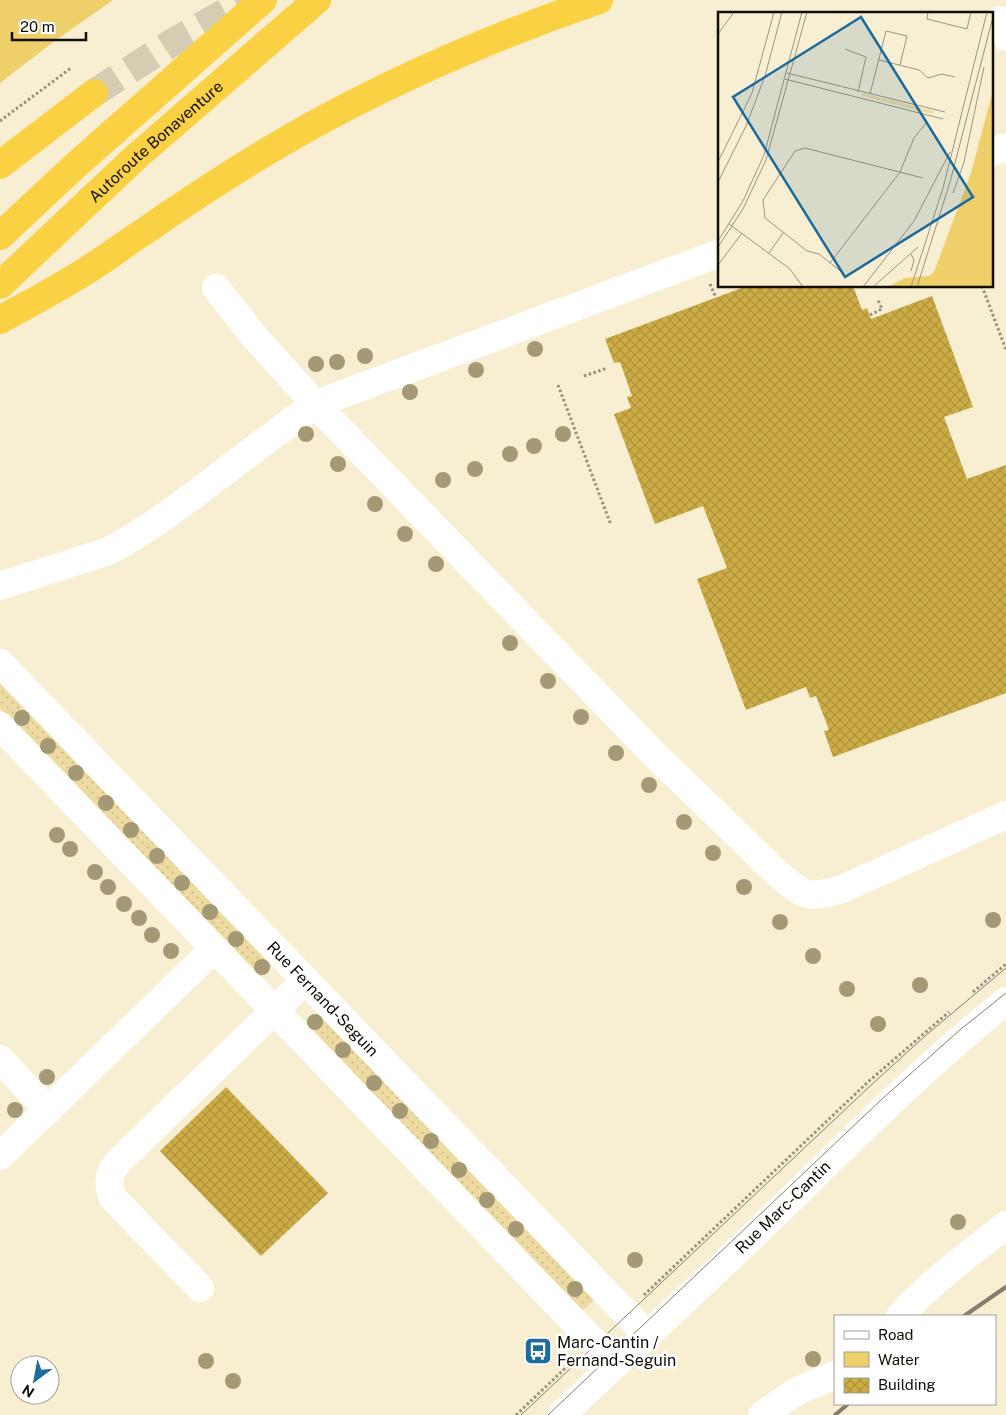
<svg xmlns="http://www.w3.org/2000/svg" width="1006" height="1415" font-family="'Public Sans',sans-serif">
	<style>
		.grass { fill: url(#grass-dots) }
		.water { fill: #efcf69 }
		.building { fill: url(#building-cross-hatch) }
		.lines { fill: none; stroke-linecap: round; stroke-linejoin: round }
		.highway-tunnel { stroke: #d5ccb3; stroke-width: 28; stroke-dasharray: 28 14; stroke-linecap: butt }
		.path { stroke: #97907c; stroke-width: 3; stroke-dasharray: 2.5 2.5; stroke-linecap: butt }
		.minor { stroke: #fff; stroke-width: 28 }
		.highway { stroke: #fbd144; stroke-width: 28 }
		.tram { stroke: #857e6c; stroke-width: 1 }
		.rail { stroke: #857e6c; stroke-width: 4 }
		.tree { fill: #a59975 }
		.labels { text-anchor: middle; stroke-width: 5; stroke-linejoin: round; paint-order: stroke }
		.street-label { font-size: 16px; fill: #110e05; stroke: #fff }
		.poi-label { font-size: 16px; fill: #110e05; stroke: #fff; text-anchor: start }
		.inset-road { fill: none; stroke: #9c9480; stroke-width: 1 }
		.view { fill: #1b6b9d; fill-opacity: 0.15; stroke: #1b6b9d; stroke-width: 2.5 }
		.inset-edge { fill: none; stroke: #110e05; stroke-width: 2.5 }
	</style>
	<defs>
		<pattern id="grass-dots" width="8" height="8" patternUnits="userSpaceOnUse" patternTransform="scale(1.25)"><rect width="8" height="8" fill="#eedba1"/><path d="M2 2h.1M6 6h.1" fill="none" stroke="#cbbb89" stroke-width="1.8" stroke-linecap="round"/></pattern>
		<pattern id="building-cross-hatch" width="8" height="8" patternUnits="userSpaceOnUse" patternTransform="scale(1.25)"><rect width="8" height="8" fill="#ccac45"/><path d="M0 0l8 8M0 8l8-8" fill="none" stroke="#ae933b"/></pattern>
	</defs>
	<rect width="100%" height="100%" fill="#f8eed2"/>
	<g class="grass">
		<polygon points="0,682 272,966 259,978 0,708"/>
		<polygon points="317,1013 594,1300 581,1312 304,1025"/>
	</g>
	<polygon class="water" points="0,0 113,0 56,40 0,83"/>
	<g class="building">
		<polygon points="747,286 853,286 862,310 867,308 871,319 932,296 973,407 944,417 967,479 1006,465 1006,693 833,757 824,731 829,730 816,696 810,698 806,687 746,710 697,579 727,568 703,506 655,524 614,414 631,408 627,397 632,396 620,362 614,363 605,339"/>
		<polygon points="226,1087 328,1193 261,1256 160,1151"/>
	</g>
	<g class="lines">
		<polyline class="highway-tunnel" points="94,93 173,42 247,0"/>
		<g class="path">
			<polyline points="0,121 71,68"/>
			<polyline points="710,284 716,298"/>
			<polyline points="982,286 1006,350"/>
			<polyline points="870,315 882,309 878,300"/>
			<polyline points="584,376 607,368"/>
			<polyline points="558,385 611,525"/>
			<polyline points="973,992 1006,964"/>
			<polyline points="644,1295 869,1081 949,1012"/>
			<polyline points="516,1415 575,1359"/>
		</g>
		<g class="minor">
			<polyline points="1000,20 1006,37"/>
			<polyline points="992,152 1006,147"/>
			<path d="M216 288 253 335 316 405 653 753 778 874C805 897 808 899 842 889L1006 815"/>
			<path d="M0 586 109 551C163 522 211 481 260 445 281 430 301 412 324 401L720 253"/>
			<path id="s1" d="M0 663 647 1335"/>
			<polyline points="0,726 615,1364"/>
			<polyline points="0,1059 48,1110"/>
			<polyline points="0,1156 214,949"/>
			<path d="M200 1288 113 1198C107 1184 108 1173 118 1162L306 980"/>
			<path d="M900 1316C932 1281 969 1254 1006 1225"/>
			<path id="s2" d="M561 1415C629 1352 698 1289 765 1224 844 1148 920 1070 1006 1001"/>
			<polyline points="762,1415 797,1391 835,1375"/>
		</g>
		<g class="highway">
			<polyline points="0,165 94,93"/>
			<polyline points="0,236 76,165 263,0"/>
			<path id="s3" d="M0 285 137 156 317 0"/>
			<path d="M0 320C32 302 65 285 95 265 111 255 126 243 142 233 182 205 223 178 266 152 371 89 483 40 599 0"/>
		</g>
		<g class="tram">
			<polyline points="521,1415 869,1087 925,1036 1006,968"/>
			<polyline points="548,1415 882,1099 961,1029 1006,993"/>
		</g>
		<g class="rail">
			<polyline points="964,1316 1006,1287"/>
			<polyline points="835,1415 848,1404"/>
		</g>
	</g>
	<g class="tree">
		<circle cx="535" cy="349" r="8"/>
		<circle cx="365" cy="356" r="8"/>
		<circle cx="337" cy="362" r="8"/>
		<circle cx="316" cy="364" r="8"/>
		<circle cx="476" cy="370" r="8"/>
		<circle cx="410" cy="392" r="8"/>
		<circle cx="306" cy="434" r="8"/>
		<circle cx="563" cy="434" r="8"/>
		<circle cx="534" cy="446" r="8"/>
		<circle cx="510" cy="454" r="8"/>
		<circle cx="338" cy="464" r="8"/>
		<circle cx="475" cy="469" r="8"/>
		<circle cx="443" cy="480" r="8"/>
		<circle cx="375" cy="504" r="8"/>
		<circle cx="405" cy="534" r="8"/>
		<circle cx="436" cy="564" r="8"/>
		<circle cx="510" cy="643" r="8"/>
		<circle cx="548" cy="681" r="8"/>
		<circle cx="581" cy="717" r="8"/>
		<circle cx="22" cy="718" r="8"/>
		<circle cx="48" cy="746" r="8"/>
		<circle cx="616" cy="753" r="8"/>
		<circle cx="76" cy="773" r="8"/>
		<circle cx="649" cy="785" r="8"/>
		<circle cx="106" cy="803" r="8"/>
		<circle cx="684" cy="822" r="8"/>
		<circle cx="131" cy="830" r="8"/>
		<circle cx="57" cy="835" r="8"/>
		<circle cx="70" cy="849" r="8"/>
		<circle cx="713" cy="853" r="8"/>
		<circle cx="157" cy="856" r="8"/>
		<circle cx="95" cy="872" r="8"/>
		<circle cx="182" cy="883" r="8"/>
		<circle cx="108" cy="887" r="8"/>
		<circle cx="744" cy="887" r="8"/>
		<circle cx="124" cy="904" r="8"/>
		<circle cx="210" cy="912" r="8"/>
		<circle cx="139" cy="918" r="8"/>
		<circle cx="993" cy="920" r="8"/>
		<circle cx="780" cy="922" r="8"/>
		<circle cx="152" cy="935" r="8"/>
		<circle cx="236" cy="939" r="8"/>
		<circle cx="171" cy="951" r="8"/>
		<circle cx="813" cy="956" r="8"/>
		<circle cx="262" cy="967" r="8"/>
		<circle cx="920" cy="985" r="8"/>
		<circle cx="847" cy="989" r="8"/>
		<circle cx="315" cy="1022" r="8"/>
		<circle cx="878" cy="1024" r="8"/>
		<circle cx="343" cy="1050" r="8"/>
		<circle cx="47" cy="1077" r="8"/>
		<circle cx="374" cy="1083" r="8"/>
		<circle cx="15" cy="1110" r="8"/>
		<circle cx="400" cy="1111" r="8"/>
		<circle cx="431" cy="1141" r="8"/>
		<circle cx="459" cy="1170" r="8"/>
		<circle cx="487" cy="1200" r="8"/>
		<circle cx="958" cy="1222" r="8"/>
		<circle cx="516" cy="1229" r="8"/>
		<circle cx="635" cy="1260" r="8"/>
		<circle cx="575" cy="1289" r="8"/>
		<circle cx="813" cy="1359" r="8"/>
		<circle cx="206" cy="1361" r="8"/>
		<circle cx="233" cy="1381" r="8"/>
	</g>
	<defs>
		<g id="bus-square" transform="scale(1.4375)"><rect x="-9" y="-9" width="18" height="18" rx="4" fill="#1b6b9d" stroke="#fff"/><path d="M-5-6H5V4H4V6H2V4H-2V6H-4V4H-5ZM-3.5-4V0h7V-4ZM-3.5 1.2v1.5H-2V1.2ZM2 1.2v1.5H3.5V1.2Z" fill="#fff"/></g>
	</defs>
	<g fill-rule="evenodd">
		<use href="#bus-square" x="538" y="1351"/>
	</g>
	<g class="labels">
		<g class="street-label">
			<text dy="6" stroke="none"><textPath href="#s3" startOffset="212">Autoroute Bonaventure</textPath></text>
			<text dy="6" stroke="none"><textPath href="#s1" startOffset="466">Rue Fernand-Seguin</textPath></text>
			<text dy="6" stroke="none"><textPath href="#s2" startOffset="304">Rue Marc-Cantin</textPath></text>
		</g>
		<g class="poi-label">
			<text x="557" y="1348">Marc-Cantin /<tspan x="557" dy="18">Fernand-Seguin</tspan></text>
		</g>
	</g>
	<g transform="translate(718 12)">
		<rect width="275" height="275" fill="#f8eed2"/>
		<path d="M144 81 215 99 214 102 144 84Z" fill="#eedba1"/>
		<path d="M275 78V275H169L187 266 211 264 216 260 253 161Z" fill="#efcf69"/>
		<path class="inset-road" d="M210 0 209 7 249 17 253 0M0 22 16 0M127 37 148 45 140 80M161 48 201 58 210 66 224 62 237 65M69 61 227 100M67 67 225 107M152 82 168 19 189 24 182 53M0 150 34 81 56 0M0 170 28 114 47 64 64 0M235 181 246 150 266 55M11 212 72 257 85 275M0 229 25 189 46 143 84 0M0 235 25 197 48 148 89 0M51 241 65 221M193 242 196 248 193 259M112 251 182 160 196 126 208 111M0 253 24 221M126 262 101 242 89 239 47 206 45 188 77 139 87 136 205 166M145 275 196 209 232 140M155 275 200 235M193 275 225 176 269 0M199 275 232 170 275 5"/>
		<path class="view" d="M143 5 255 185 127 265 15 85Z"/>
		<rect width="275" height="275" class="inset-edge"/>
	</g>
	<rect x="834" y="1315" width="162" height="90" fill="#ffffff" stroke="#a09f9b"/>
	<rect x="844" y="1331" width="25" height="8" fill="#ffffff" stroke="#a09f9b"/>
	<text x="878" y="1340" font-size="15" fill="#110e05">Road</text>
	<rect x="844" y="1352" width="25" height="15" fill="#efcf69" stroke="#a09f9b"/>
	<text x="878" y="1365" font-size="15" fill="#110e05">Water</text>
	<rect x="844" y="1378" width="25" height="15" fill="url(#building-cross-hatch)" stroke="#a09f9b"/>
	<text x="878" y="1390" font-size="15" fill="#110e05">Building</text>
	<g transform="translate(35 1380) rotate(212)"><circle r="24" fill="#ffffff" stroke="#a09f9b"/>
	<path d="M0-4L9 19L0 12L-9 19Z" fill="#1b6b9d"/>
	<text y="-8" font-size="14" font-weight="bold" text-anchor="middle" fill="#110e05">N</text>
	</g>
	<path d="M12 32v8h74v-8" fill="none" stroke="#110e05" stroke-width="2.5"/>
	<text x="20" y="32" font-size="15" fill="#110e05" stroke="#ffffff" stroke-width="4" paint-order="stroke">20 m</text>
</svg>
